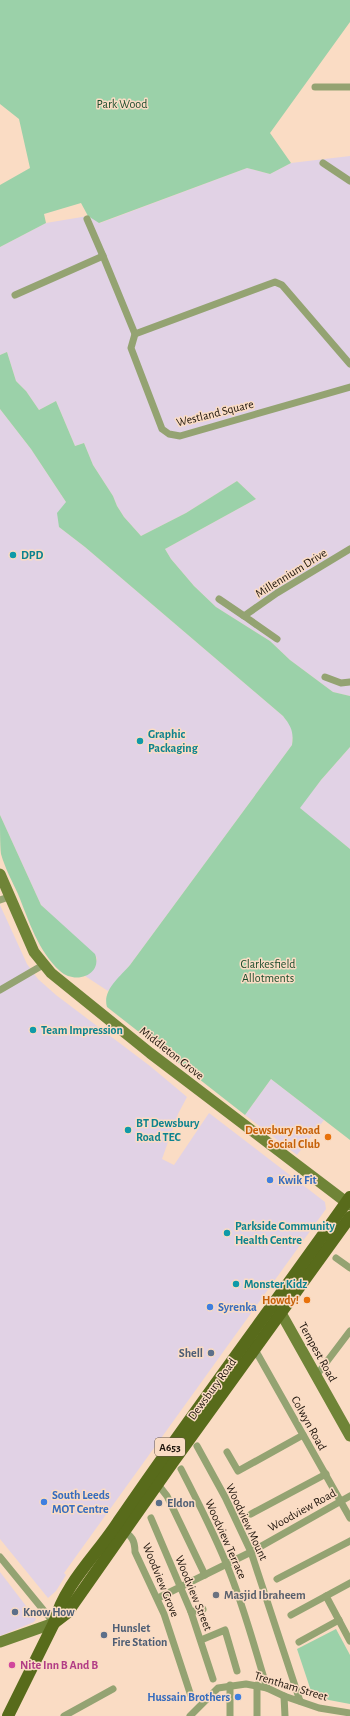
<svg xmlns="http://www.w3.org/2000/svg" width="350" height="1716" font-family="'Alegreya Sans',sans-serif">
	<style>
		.industrial { fill: #e1d2e5 }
		.green { fill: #9bd1a9 }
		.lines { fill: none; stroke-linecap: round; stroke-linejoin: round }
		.street { stroke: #94a372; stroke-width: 7 }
		.secondary { stroke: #6f8437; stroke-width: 11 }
		.primary { stroke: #586b1b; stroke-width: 12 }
		.culture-dot { fill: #0f9aa8; stroke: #fadcc4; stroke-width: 1.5 }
		.food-dot { fill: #e8710a; stroke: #fadcc4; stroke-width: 1.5 }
		.shop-dot { fill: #3f7fe0; stroke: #fadcc4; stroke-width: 1.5 }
		.service-dot { fill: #5c6f8a; stroke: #fadcc4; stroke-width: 1.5 }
		.worship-dot { fill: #6b7280; stroke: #fadcc4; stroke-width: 1.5 }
		.hotel-dot { fill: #d1479c; stroke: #fadcc4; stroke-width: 1.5 }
		.labels { text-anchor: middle; stroke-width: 3; stroke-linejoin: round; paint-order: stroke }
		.shield { fill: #fadcc4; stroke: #615143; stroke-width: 1 }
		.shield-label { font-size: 11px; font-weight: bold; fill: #1f150c }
		.park-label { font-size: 12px; fill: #1b4c2c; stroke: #fadcc4 }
		.street-label { font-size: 12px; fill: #1f150c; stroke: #fadcc4 }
		.culture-label { font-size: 12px; font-weight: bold; fill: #0d838f; stroke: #fadcc4; text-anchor: start }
		.food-label { font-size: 12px; font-weight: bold; fill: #c56008; stroke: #fadcc4; text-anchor: end }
		.shop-label { font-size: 12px; font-weight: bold; fill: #366cbe; stroke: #fadcc4; text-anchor: start }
		.service-label { font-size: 12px; font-weight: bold; fill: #4e5e75; stroke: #fadcc4; text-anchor: start }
		.worship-label { font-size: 12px; font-weight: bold; fill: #5b616d; stroke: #fadcc4; text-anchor: start }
		.hotel-label { font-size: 12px; font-weight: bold; fill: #b23c85; stroke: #fadcc4; text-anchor: start }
	</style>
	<rect width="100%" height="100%" fill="#fadcc4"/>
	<g class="industrial">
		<polygon points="350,156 350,696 333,692 290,660 270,641 216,607 194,586 171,559 165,549 256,499 237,481 186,513 141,536 124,517 117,506 113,496 93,465 84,443 75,446 56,401 39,410 26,391 16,381 7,352 0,355 0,247 46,223 88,216 100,223 247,168 270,174 291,163"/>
		<polygon points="0,409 31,449 66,502 59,527 85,547 283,716 291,726 293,735 292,745 130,965 108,991 85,976 94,968 97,958 41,905 0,815"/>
		<polygon points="350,747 350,849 299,808 321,780"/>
		<polygon points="0,905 27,964 38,979 56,995 150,1066 187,1097 178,1114 162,1159 174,1165 209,1113 325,1202 326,1209 64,1573 66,1575 56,1591 48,1598 0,1539"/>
		<polygon points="271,1079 324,1120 297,1155 245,1115"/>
		<polygon points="0,1572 36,1619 34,1622 0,1636"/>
	</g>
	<g class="green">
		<polygon points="0,0 350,0 350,22 270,133 291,163 270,174 247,168 99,223 88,216 81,203 44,214 46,223 0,247 0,185 30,168 19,119 0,104"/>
		<path d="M7 352 16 381 26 391 39 410 56 401 75 446 84 443 93 465 113 496 117 506 124 517 141 536 186 513 237 481 256 499 165 549 171 559 194 586 216 607 270 641 290 660 333 692 350 696V747L321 780 300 808 350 849V1140L271 1079 245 1115 107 1007C102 990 120 977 130 965L292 745C294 732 291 726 283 716L85 547 59 527 57 513 66 502 31 449 0 409V355Z"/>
		<path d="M0 815 41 905 95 954C103 975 75 985 60 971 38 951 29 921 18 894 12 881 5 868 1 854 0 845 0 826 0 815Z"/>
		<polygon points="336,1629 350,1655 350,1704 313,1697 297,1649"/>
	</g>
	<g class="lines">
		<g class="street">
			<polyline points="315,87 350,87"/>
			<polyline points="323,163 350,181"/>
			<polyline points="87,219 103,256"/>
			<polyline points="15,295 103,256 135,334"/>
			<polyline points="350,364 282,285 275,282 135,334 131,348 162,429 169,434 180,436 350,387"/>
			<polyline points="219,599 244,616"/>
			<polyline points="277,639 244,616 277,593 350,549"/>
			<polyline points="325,677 341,683 350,682"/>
			<polyline points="0,900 9,897"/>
			<polyline points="0,990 43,965"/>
			<polyline points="336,1258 350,1268"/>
			<polyline points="253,1346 350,1518"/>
			<polyline points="316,1376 350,1331"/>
			<polyline points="197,1446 225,1497 251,1552 300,1701"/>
			<polyline points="227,1452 238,1471 303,1435"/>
			<path d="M181 1469C197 1500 213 1531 226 1563 243 1603 254 1646 267 1688"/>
			<polyline points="156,1482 167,1496 205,1575"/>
			<polyline points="251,1514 326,1474"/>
			<polyline points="151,1518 191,1612 213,1679"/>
			<path d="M122 1531C132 1535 135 1541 135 1552L164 1614 191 1696"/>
			<polyline points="0,1557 54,1623"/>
			<polyline points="277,1579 350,1541"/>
			<polyline points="326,1596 350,1641"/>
			<polyline points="158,1598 251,1552 350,1496"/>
			<polyline points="191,1612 203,1609"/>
			<polyline points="291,1615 350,1583"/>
			<polyline points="201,1640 225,1630 237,1671"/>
			<polyline points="299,1642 339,1620"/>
			<polyline points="257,1685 257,1716"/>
			<polyline points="284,1696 285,1716"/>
			<polyline points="64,1716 113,1689"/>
			<polyline points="190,1716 218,1688 246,1684 267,1688 284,1696 319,1708 350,1713"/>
			<polyline points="230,1716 230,1685"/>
		</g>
		<g class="secondary">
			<polyline points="0,874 34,952 51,973 150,1053 350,1205"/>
			<polyline points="277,1306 350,1436"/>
			<polyline points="0,1642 54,1623"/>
		</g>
		<g class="primary">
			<polyline points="54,1623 67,1613 173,1462 350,1217"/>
			<path d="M8 1716 54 1623C65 1583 96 1556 118 1522 193 1412 273 1306 350 1197"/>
		</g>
	</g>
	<g class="culture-dot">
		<circle cx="13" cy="555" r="4"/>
		<circle cx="140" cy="741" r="4"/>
		<circle cx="33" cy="1030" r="4"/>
		<circle cx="128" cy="1130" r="4"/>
		<circle cx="227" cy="1233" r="4"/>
		<circle cx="236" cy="1284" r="4"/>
	</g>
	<g class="food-dot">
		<circle cx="328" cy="1137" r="4"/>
		<circle cx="307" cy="1300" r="4"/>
	</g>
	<g class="shop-dot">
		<circle cx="270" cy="1180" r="4"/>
		<circle cx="210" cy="1307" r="4"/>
		<circle cx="44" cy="1502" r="4"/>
		<circle cx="238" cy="1697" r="4"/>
	</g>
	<g class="service-dot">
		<circle cx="211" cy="1353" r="4"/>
		<circle cx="159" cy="1503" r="4"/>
		<circle cx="15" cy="1612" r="4"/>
		<circle cx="104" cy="1635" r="4"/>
	</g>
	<circle class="worship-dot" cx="216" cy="1595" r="4"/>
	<circle class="hotel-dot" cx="12" cy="1665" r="4"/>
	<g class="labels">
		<rect class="shield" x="155" y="1438" width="30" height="18" rx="3"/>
		<g class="shield-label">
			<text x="170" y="1451">A653</text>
		</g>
		<g class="park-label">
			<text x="122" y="108">Park Wood</text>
			<text x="268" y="968">Clarkesfield<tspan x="268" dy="14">Allotments</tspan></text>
		</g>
		<g class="street-label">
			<text transform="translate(215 413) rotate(-14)" y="4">Westland Square</text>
			<text transform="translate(291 573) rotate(-32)" y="4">Millennium Drive</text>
			<text transform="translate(172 1053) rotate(38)" y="4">Middleton Grove</text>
			<text transform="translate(318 1352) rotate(61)" y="4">Tempest Road</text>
			<text transform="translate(212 1389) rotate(-54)" y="4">Dewsbury Road</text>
			<text transform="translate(309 1423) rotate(61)" y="4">Colwyn Road</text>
			<text transform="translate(302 1510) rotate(-29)" y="4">Woodview Road</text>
			<text transform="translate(247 1522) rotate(65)" y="4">Woodview Mount</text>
			<text transform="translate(226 1539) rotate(66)" y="4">Woodview Terrace</text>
			<text transform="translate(161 1580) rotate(68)" y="4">Woodview Grove</text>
			<text transform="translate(194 1593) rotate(68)" y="4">Woodview Street</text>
			<text transform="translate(291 1686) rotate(17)" y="4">Trentham Street</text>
		</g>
		<g class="culture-label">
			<text x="21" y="559">DPD</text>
			<text x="148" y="738">Graphic<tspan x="148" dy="14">Packaging</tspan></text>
			<text x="41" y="1034">Team Impression</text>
			<text x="136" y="1127">BT Dewsbury<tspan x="136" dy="14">Road TEC</tspan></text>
			<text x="235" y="1230">Parkside Community<tspan x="235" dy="14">Health Centre</tspan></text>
			<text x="244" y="1288">Monster Kidz</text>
		</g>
		<g class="food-label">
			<text x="320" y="1134">Dewsbury Road<tspan x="320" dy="14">Social Club</tspan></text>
			<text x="299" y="1304">Howdy!</text>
		</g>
		<g class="shop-label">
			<text x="278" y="1184">Kwik Fit</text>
			<text x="218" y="1311">Syrenka</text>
			<text x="52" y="1499">South Leeds<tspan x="52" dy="14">MOT Centre</tspan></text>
			<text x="230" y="1701" text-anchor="end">Hussain Brothers</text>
		</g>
		<g class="service-label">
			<text x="203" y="1357" text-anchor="end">Shell</text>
			<text x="167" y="1507">Eldon</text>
			<text x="23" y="1616">Know How</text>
			<text x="112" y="1632">Hunslet<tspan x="112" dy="14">Fire Station</tspan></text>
		</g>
		<g class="worship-label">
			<text x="224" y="1599">Masjid Ibraheem</text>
		</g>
		<g class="hotel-label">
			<text x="20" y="1669">Nite Inn B And B</text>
		</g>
	</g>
</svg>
